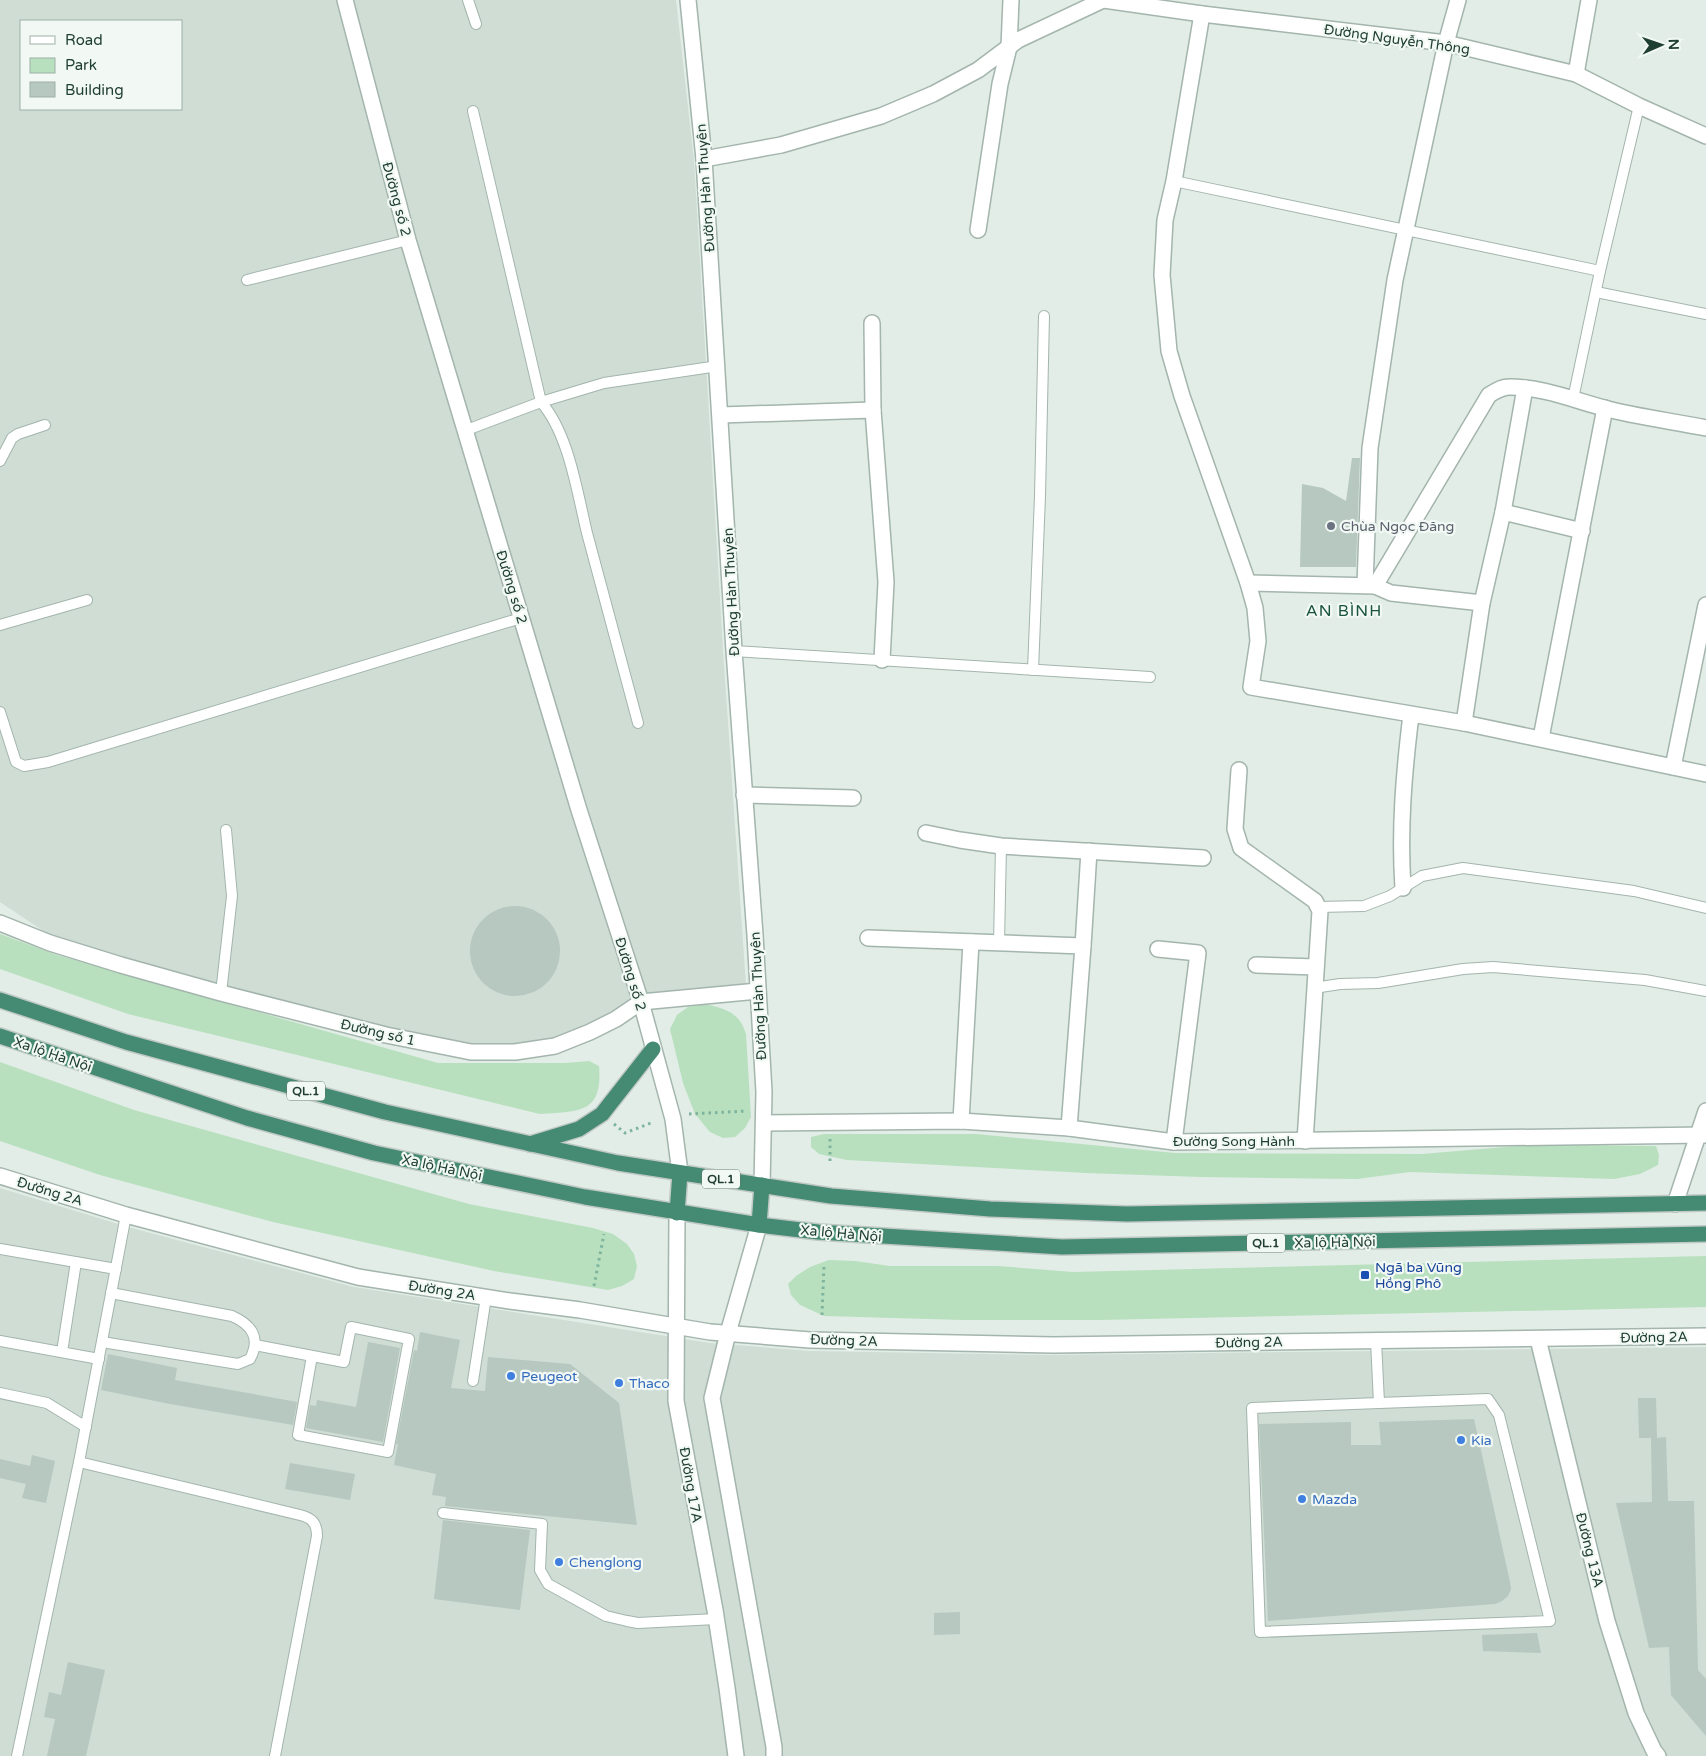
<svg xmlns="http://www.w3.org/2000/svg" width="1706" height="1756" font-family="'Varela Round',sans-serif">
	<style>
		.built { fill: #cfddd5; fill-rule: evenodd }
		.green { fill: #b8e0be }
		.building { fill: #b6c8bf }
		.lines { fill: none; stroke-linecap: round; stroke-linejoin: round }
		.service-casing { stroke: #a3b5ad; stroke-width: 12 }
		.minor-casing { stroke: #a3b5ad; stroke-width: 18 }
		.tertiary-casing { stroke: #a3b5ad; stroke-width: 18 }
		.trunk-casing { stroke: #c1c9c6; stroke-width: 18 }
		.path { stroke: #7eb39d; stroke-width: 3; stroke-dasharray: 2.5 4; stroke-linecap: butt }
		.service { stroke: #fff; stroke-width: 10 }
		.minor { stroke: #fff; stroke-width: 15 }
		.tertiary { stroke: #fff; stroke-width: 15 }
		.trunk { stroke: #458a72; stroke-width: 15 }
		.worship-dot { fill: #6b7280; stroke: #f2f9f4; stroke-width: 2 }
		.transit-dot { fill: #1a4fb4; stroke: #f2f9f4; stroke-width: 2 }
		.shop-dot { fill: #3f7fe0; stroke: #f2f9f4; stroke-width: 2 }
		.labels { text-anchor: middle; stroke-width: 4.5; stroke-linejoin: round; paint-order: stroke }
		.shield { fill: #f2f9f4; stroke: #5f776d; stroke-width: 1 }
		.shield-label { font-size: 12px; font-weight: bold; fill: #203f33 }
		.street-label { font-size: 14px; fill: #203f33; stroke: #f2f9f4 }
		.worship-label { font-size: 14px; fill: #5b616d; stroke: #f2f9f4; text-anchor: start }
		.transit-label { font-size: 14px; fill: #164399; stroke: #f2f9f4; text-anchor: start }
		.shop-label { font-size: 14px; fill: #366cbe; stroke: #f2f9f4; text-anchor: start }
		.quarter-label { font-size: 16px; letter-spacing: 1px; fill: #1a533f; stroke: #f2f9f4 }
	</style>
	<rect width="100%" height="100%" fill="#e1ede6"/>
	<g class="built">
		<path d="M0 0H676L694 161 723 650 746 986 613 1013 588 1026 553 1039 515 1045 473 1046 390 1029 227 987 130 960 51 936 0 902ZM21 21H181V109H21Z"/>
		<polygon points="0,1188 128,1227 354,1287 710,1343 810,1351 1047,1355 1706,1347 1706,1756 0,1756"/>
	</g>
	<g class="green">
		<path d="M0 934 57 955 438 1063H565L589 1061 599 1066C603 1114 579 1111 540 1114L128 1014 0 969Z"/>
		<path d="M705 1004C726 1009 739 1012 746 1034L751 1117 745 1128 735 1137 723 1138 710 1132 695 1114 683 1083 670 1029 677 1015 688 1007Z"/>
		<polygon points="0,1062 134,1110 469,1204 593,1228 613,1234 627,1244 634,1254 637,1266 634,1279 622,1286 608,1290 494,1271 273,1222 100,1175 0,1141"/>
		<polygon points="824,1134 976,1134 1175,1153 1422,1154 1528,1145 1656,1146 1659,1155 1658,1165 1640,1174 1614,1179 1410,1172 1357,1179 1201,1177 1086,1173 847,1160 819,1154 811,1147 811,1137"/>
		<polygon points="1706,1256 1706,1307 1099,1320 963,1320 824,1316 800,1305 791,1295 788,1284 796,1276 810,1267 829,1260 855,1261 890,1266 998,1266 1073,1272"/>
	</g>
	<g class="building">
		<polygon points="1352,458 1360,458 1356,567 1300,567 1302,484 1323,488 1346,501"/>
		<circle cx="515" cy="951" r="45"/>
		<polygon points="420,1332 460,1340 451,1388 485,1391 488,1357 570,1364 619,1403 637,1525 445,1506 446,1497 432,1495 436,1474 394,1465 398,1444 396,1444 414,1350 417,1351"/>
		<polygon points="368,1342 400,1348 383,1442 306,1428 310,1405 316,1406 317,1400 356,1407"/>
		<polygon points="108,1354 177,1368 175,1380 297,1402 293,1425 170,1404 101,1390"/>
		<polygon points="1638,1398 1656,1398 1657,1438 1666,1437 1668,1501 1694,1501 1698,1670 1706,1679 1706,1736 1671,1695 1669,1647 1649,1648 1616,1503 1652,1502 1651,1438 1639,1438"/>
		<polygon points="1474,1419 1510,1582 1511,1589 1508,1596 1502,1601 1495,1604 1268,1621 1259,1424 1351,1422 1351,1445 1381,1445 1379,1422"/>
		<polygon points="32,1455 55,1461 46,1503 22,1498 26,1484 0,1478 0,1459 30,1466"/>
		<polygon points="290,1463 355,1474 350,1500 285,1489"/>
		<polygon points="443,1520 530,1530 520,1610 434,1599"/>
		<polygon points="960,1612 960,1634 934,1635 934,1613"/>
		<polygon points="1537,1633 1541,1653 1483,1651 1482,1635"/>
		<polygon points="68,1662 105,1670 86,1756 47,1756 55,1719 44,1717 49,1692 61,1695"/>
	</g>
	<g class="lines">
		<g class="service-casing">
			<g id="service">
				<polyline points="468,0 476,24"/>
				<polyline points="473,111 541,402 604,383 718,366"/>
				<polyline points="1174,181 1600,271"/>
				<polyline points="247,280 408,240"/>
				<polyline points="1596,292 1706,314"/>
				<polyline points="1573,399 1600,271 1639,106"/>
				<path d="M464 431 541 402C569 434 577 492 587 533 604 596 621 660 638 723"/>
				<polyline points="0,461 12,438 18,434 45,425"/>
				<polyline points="0,625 87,600"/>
				<polyline points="734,651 1150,677"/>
				<polyline points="1033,670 1040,496 1044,316"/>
				<polyline points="0,712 16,762 24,766 48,762 521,618"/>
				<polyline points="1318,907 1364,906 1390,896 1422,876 1463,868 1634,891 1706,908"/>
				<polyline points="999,943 1001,846"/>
				<polyline points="1314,988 1340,984 1378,983 1463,969 1493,967 1645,980 1706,991"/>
				<polyline points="221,993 232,896 226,830"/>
				<polyline points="0,1249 116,1269"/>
				<polyline points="0,1341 99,1359"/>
				<polyline points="1376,1341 1379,1403 1488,1399 1499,1415 1550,1621 1260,1632 1252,1408 1379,1403"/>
				<path d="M102 1342 238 1364 250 1359C261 1338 252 1325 232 1316L111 1293"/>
				<polyline points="255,1345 344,1362 351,1327 409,1339 388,1452 298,1435 312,1356"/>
				<polyline points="62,1352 76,1262"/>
				<polyline points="473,1381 486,1297"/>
				<polyline points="0,1393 47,1403 86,1427"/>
				<path d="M79 1462 300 1515C312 1518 317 1523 317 1536L275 1756"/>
				<polyline points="443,1513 542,1524 540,1570 548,1584 606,1616 627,1621 638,1623 716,1619"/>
				<polyline points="17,1756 79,1462 126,1215"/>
			</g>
		</g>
		<g class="minor-casing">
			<g id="minor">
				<polyline points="345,0 408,240 579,810 641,1002 673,1119 680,1173"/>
				<polyline points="1104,0 1202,14 1446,43 1576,74 1639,106 1706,136"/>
				<polyline points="1202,14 1174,181 1165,220 1162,275 1169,351 1182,396 1248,583 1255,608 1258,641 1251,687 1464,723 1706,774"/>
				<polyline points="1576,74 1589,0"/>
				<polyline points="704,159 781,145 881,116 933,94 978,70 1018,40 1103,0"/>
				<polyline points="978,230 1000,84 1009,47 1011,0"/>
				<polyline points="872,323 873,410"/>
				<polyline points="721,415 873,410 886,582 882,660"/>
				<polyline points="1503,512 1582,531"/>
				<path d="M1248 583 1375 586 1489 395C1496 391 1501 387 1510 387 1542 387 1574 400 1604 408 1637 417 1672 421 1706 428"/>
				<polyline points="1365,585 1370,448 1395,280 1446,43 1458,0"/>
				<polyline points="1375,586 1391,593 1482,603"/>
				<polyline points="1464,723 1482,603 1503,512 1525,388"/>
				<polyline points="1541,738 1605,408"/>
				<polyline points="1673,767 1706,605"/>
				<polyline points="1239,770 1235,829 1241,848 1315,901 1320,911 1305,1141"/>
				<polyline points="744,795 853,798"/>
				<polyline points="926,833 960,840 1001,846 1203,858"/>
				<path d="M1403 888C1399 829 1404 772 1411 715"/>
				<polyline points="0,923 50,943 121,965 221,993 386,1035 471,1052 515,1052 555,1046 590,1032 616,1019 641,1002 758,991"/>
				<polyline points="868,938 1083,946"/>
				<polyline points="1158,949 1198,953 1174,1142"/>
				<polyline points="1256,965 1316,967"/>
				<polyline points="961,1121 971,942"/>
				<polyline points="764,1123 961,1121 1069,1128 1174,1142 1706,1135"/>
				<polyline points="1069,1128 1083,946 1089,851"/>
				<polyline points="677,1213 676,1401 715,1610 727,1688 736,1756"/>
				<polyline points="759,1225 728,1333 712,1398 774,1747 774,1756"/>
				<polyline points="1538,1339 1607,1621 1636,1713 1654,1751 1658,1756"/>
			</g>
		</g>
		<g class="tertiary-casing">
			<g id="tertiary">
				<polyline points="688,0 704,159 734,651 755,935 764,1092 762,1185"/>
				<polyline points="0,1176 126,1215 358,1277 510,1301 580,1310 710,1332 810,1340 1053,1345 1706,1336"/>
				<polyline points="1675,1204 1706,1111"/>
			</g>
		</g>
		<g class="trunk-casing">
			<g id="trunk">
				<polyline points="0,1000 126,1042 385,1112 618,1163 831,1196 990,1209 1127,1214 1706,1203"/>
				<polyline points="0,1036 247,1118 374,1153 585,1197 759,1225 818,1232 1062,1247 1706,1234"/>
				<polyline points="530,1144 579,1129 602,1114 653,1049"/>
				<polyline points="677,1213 680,1173"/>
				<polyline points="759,1225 762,1185"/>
			</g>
		</g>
		<g class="path">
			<polyline points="689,1114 747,1111"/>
			<polyline points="614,1124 625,1133 651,1123"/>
			<polyline points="830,1139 830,1163"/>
			<polyline points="594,1286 604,1234"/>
			<polyline points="822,1315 824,1265"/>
		</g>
		<use href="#service" class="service"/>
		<use href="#minor" class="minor"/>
		<use href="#tertiary" class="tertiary"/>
		<use href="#trunk" class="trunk"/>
	</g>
	<circle class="worship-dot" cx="1331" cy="526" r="5"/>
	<rect class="transit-dot" x="1360" y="1270" width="10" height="10" rx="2.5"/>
	<g class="shop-dot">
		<circle cx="511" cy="1376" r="5"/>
		<circle cx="619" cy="1383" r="5"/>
		<circle cx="1461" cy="1440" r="5"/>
		<circle cx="1302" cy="1499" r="5"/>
		<circle cx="559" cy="1562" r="5"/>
	</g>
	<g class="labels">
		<g class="shield">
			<rect x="287" y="1081.5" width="38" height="19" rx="4"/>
			<rect x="702" y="1169.5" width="38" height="19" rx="4"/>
			<rect x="1247" y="1233.5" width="38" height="19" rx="4"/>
		</g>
		<g class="shield-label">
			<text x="306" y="1095">QL.1</text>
			<text x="721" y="1183">QL.1</text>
			<text x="1266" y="1247">QL.1</text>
		</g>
		<g class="street-label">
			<text transform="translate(1397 39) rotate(8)" y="5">Đường Nguyễn Thông</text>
			<text transform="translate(705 188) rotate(-94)" y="5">Đường Hàn Thuyên</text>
			<text transform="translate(397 199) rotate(75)" y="5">Đường số 2</text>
			<text transform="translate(512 587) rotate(73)" y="5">Đường số 2</text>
			<text transform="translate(731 592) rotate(-93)" y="5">Đường Hàn Thuyên</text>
			<text transform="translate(631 974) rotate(73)" y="5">Đường số 2</text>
			<text transform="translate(758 996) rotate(-93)" y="5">Đường Hàn Thuyên</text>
			<text transform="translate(378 1032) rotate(13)" y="5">Đường số 1</text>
			<text transform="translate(53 1054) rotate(19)" y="5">Xa lộ Hà Nội</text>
			<text x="1234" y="1146">Đường Song Hành</text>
			<text transform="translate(442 1167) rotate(12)" y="5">Xa lộ Hà Nội</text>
			<text transform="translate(50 1191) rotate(17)" y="5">Đường 2A</text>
			<text transform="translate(841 1233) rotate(5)" y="5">Xa lộ Hà Nội</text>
			<text transform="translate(1335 1242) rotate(-1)" y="5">Xa lộ Hà Nội</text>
			<text transform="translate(442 1290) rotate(9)" y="5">Đường 2A</text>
			<text transform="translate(1654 1337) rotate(-1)" y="5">Đường 2A</text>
			<text transform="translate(844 1340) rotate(2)" y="5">Đường 2A</text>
			<text transform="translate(1249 1342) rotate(-1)" y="5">Đường 2A</text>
			<text transform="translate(691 1485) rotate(80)" y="5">Đường 17A</text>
			<text transform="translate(1590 1550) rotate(76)" y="5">Đường 13A</text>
		</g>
		<g class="worship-label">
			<text x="1341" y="531">Chùa Ngọc Đăng</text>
		</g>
		<g class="transit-label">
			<text x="1375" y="1272">Ngã ba Vũng<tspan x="1375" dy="16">Hồng Phô</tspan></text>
		</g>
		<g class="shop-label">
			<text x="521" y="1381">Peugeot</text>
			<text x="629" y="1388">Thaco</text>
			<text x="1471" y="1445">Kia</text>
			<text x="1312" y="1504">Mazda</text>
			<text x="569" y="1567">Chenglong</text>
		</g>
		<g class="quarter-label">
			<text x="1344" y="616">AN BÌNH</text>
		</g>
	</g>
	<rect x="20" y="20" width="162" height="90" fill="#f2f9f4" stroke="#9eafa7"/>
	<rect x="30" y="36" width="25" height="8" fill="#ffffff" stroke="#9eafa7"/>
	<text x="65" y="45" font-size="15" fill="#203f33">Road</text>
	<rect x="30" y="58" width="25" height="15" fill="#b8e0be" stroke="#9eafa7"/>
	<text x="65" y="70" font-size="15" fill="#203f33">Park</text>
	<rect x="30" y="82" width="25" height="15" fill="#b6c8bf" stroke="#9eafa7"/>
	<text x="65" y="95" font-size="15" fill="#203f33">Building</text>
	<g transform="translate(1661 45) rotate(88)" stroke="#f2f9f4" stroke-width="4" paint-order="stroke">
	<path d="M0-4L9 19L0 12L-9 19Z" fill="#203f33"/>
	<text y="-8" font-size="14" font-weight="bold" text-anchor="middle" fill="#203f33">N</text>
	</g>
</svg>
